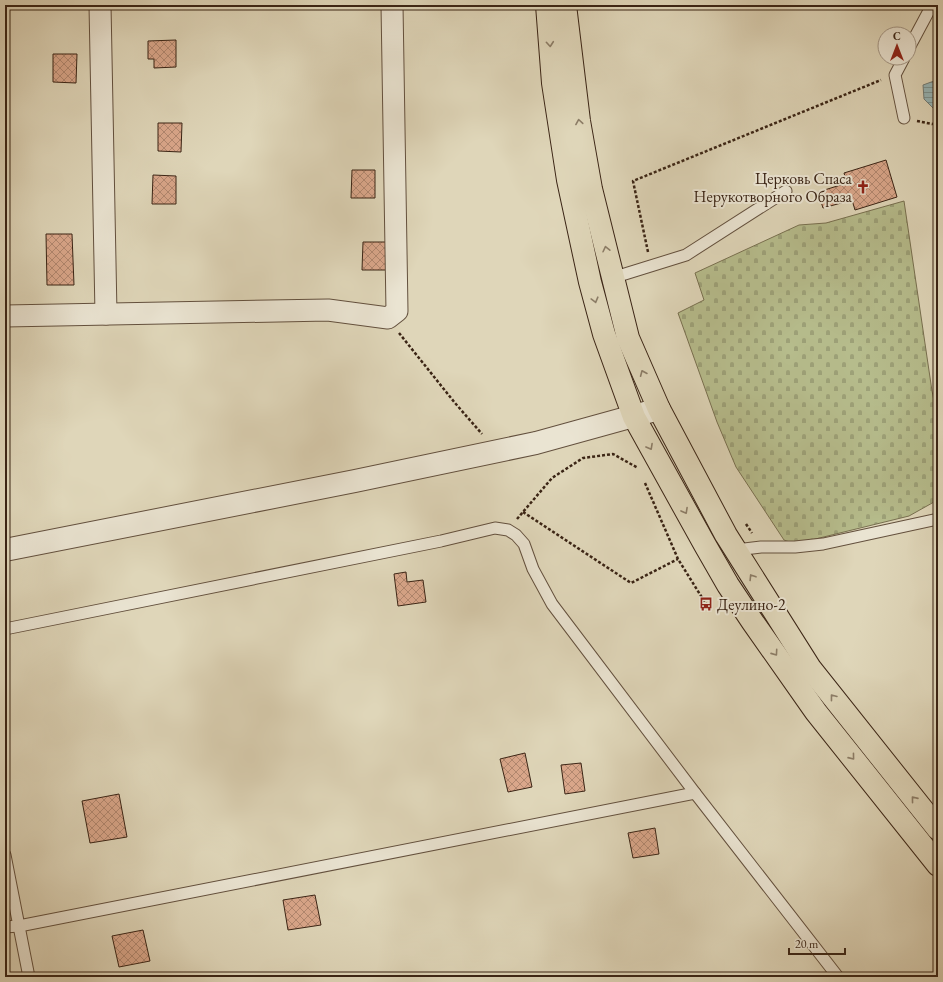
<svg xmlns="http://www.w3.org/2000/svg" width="943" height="982" font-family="'EB Garamond',serif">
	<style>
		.cemetery { fill: url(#cemetery-stones); stroke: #787050 }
		.water { fill: url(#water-rules); stroke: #727c77 }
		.building { fill: url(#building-cross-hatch); stroke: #3a2415 }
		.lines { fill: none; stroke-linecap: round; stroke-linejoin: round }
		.service-casing { stroke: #63503e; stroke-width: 13 }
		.minor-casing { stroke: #63503e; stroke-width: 23 }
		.tertiary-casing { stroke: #63503e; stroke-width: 24 }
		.primary-casing { stroke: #3a2415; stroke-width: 24 }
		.path { stroke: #3a2415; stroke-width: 2.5; stroke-dasharray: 3 2; stroke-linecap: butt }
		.service { stroke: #eae4d2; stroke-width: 11 }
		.minor { stroke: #eae4d2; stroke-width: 21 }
		.tertiary { stroke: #eae4d2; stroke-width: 22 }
		.primary { stroke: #dfd6b9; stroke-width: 22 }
		.oneway { stroke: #8c7d67 }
		.labels { text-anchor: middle; stroke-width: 4; stroke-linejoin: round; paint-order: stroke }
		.poi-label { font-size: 16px; fill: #3a2415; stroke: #eae4d2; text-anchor: end }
	</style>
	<defs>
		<pattern id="cemetery-stones" width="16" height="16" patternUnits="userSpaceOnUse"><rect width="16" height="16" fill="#b6bc8c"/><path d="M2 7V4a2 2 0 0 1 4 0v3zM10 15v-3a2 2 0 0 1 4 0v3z" fill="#9da178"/></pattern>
		<pattern id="water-rules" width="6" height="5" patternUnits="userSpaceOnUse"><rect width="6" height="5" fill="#97b7b9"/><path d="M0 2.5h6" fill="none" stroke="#7c9595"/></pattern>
		<pattern id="building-cross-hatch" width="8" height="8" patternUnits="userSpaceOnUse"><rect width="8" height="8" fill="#daa78b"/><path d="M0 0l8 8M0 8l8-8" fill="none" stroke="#b28870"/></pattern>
	</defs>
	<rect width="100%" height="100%" fill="#dfd6b9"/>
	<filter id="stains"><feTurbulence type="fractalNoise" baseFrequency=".005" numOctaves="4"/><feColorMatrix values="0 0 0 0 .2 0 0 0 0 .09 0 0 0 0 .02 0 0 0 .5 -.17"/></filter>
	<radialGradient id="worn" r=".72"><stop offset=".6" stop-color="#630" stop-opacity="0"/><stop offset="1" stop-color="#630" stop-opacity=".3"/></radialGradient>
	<polygon class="cemetery" points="904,201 932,391 938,420 938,497 934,502 909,516 795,544 784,540 736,467 717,422 678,313 704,300 695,273 799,225 826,223"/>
	<polygon class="water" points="938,53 938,111 935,110 924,99 923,85 934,81"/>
	<g class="building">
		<polygon points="176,40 176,67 154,68 154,59 148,59 148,41"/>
		<polygon points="53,54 77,54 76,83 53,82"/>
		<polygon points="158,123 182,123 181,152 158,151"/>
		<polygon points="886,160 897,197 855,210 852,200 823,208 818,192 847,183 844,173"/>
		<polygon points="352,170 375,170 375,198 351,198"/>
		<polygon points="153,175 176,176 176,204 152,204"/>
		<polygon points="46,234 72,234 74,285 47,285"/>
		<polygon points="363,242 386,242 386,270 362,270"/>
		<polygon points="406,572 407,582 423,580 426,602 398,606 394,574"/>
		<polygon points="525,753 532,787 508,792 500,759"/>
		<polygon points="581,763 585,791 565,794 561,765"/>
		<polygon points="119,794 127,837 90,843 82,801"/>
		<polygon points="655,828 659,854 633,858 628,833"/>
		<polygon points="315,895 321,925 288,930 283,900"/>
		<polygon points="143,930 150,961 119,967 112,936"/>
	</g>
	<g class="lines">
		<g class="service-casing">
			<g id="service">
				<polyline points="909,48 932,5"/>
				<polyline points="904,58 895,75 904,118"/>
				<polyline points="612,278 686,255 786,191"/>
				<polyline points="736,550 761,547 795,547 823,544 938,519"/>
				<polyline points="5,629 441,541 495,528 508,530 516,535 524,544 533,569 552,604 695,793 838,977"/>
				<polyline points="5,855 29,977"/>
				<polyline points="5,927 19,926 695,793"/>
			</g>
		</g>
		<g class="minor-casing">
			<g id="minor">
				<polyline points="100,5 106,314"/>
				<polyline points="5,316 328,310 388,318 397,311 392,5"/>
			</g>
		</g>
		<g class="tertiary-casing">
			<polyline id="tertiary" points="5,550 355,481 536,443 659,409"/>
		</g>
		<g class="primary-casing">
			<g id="primary">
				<polyline points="547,5 553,83 568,180 590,282 604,334 634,417 705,545 728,585 752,621 816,712 938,865"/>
				<polyline points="565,5 579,121 591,189 628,338 659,409 726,535 810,668 938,829"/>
			</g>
		</g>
		<g class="path">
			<polyline points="917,121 932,124 938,123"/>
			<polyline points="648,252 633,181 881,80"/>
			<polyline points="399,333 455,403 482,434"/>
			<polyline points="645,483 678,559 706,604"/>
			<polyline points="523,512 631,583 678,559"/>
			<polyline points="517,519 552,478 583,458 613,454 638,468"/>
			<polyline points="746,524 752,533"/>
		</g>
		<use href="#service" class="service"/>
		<use href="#minor" class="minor"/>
		<use href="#tertiary" class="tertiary"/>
		<use href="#primary" class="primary"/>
	</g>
	<defs><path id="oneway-chevron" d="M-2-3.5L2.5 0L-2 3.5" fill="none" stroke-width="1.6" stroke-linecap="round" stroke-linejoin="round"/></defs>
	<g class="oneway">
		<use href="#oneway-chevron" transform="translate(550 44) rotate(85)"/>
		<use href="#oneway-chevron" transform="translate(579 122) rotate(-99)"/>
		<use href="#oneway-chevron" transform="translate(606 249) rotate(-103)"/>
		<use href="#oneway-chevron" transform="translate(595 300) rotate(75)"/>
		<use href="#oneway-chevron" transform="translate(643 373) rotate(-113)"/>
		<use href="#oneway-chevron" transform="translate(650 447) rotate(61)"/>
		<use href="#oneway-chevron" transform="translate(685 511) rotate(61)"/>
		<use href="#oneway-chevron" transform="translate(752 577) rotate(-122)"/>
		<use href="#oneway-chevron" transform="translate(775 653) rotate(55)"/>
		<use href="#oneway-chevron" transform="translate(833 697) rotate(-128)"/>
		<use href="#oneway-chevron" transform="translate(852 757) rotate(51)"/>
		<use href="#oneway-chevron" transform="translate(914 799) rotate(-129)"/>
	</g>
	<defs>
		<g id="church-bare" transform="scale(1.08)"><path d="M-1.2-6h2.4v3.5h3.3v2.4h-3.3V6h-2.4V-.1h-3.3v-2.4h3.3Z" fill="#8f2418" stroke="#eae4d2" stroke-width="2.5" paint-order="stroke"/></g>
		<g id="bus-bare" transform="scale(1.08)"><path d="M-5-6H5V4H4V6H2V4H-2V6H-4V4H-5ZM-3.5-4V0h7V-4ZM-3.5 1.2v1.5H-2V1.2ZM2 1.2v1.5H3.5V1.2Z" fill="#8f2418" stroke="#eae4d2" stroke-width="2.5" paint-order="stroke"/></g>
	</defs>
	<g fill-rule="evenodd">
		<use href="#church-bare" x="863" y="187"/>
		<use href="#bus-bare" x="706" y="604"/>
	</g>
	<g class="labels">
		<g class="poi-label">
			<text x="852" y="184">Церковь Спаса<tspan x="852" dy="18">Нерукотворного Образа</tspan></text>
			<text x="717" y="610" text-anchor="start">Деулино-2</text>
		</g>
	</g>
	<rect width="943" height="982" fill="none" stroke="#dfd6b9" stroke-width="20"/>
	<rect x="6" y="6" width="931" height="970" fill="none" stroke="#3a2415" stroke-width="2"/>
	<rect x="10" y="10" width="923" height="962" fill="none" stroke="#3a2415"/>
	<g transform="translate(897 46)"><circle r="19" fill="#eae4d2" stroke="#a49786"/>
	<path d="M0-3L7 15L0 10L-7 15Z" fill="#8f2418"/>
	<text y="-6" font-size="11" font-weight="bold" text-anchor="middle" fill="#3a2415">С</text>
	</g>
	<path d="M789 948v6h56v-6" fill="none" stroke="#3a2415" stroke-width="2"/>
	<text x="795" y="948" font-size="12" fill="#3a2415" stroke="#eae4d2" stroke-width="3" paint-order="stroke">20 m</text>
	<rect width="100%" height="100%" filter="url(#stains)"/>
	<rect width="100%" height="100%" fill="url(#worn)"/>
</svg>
